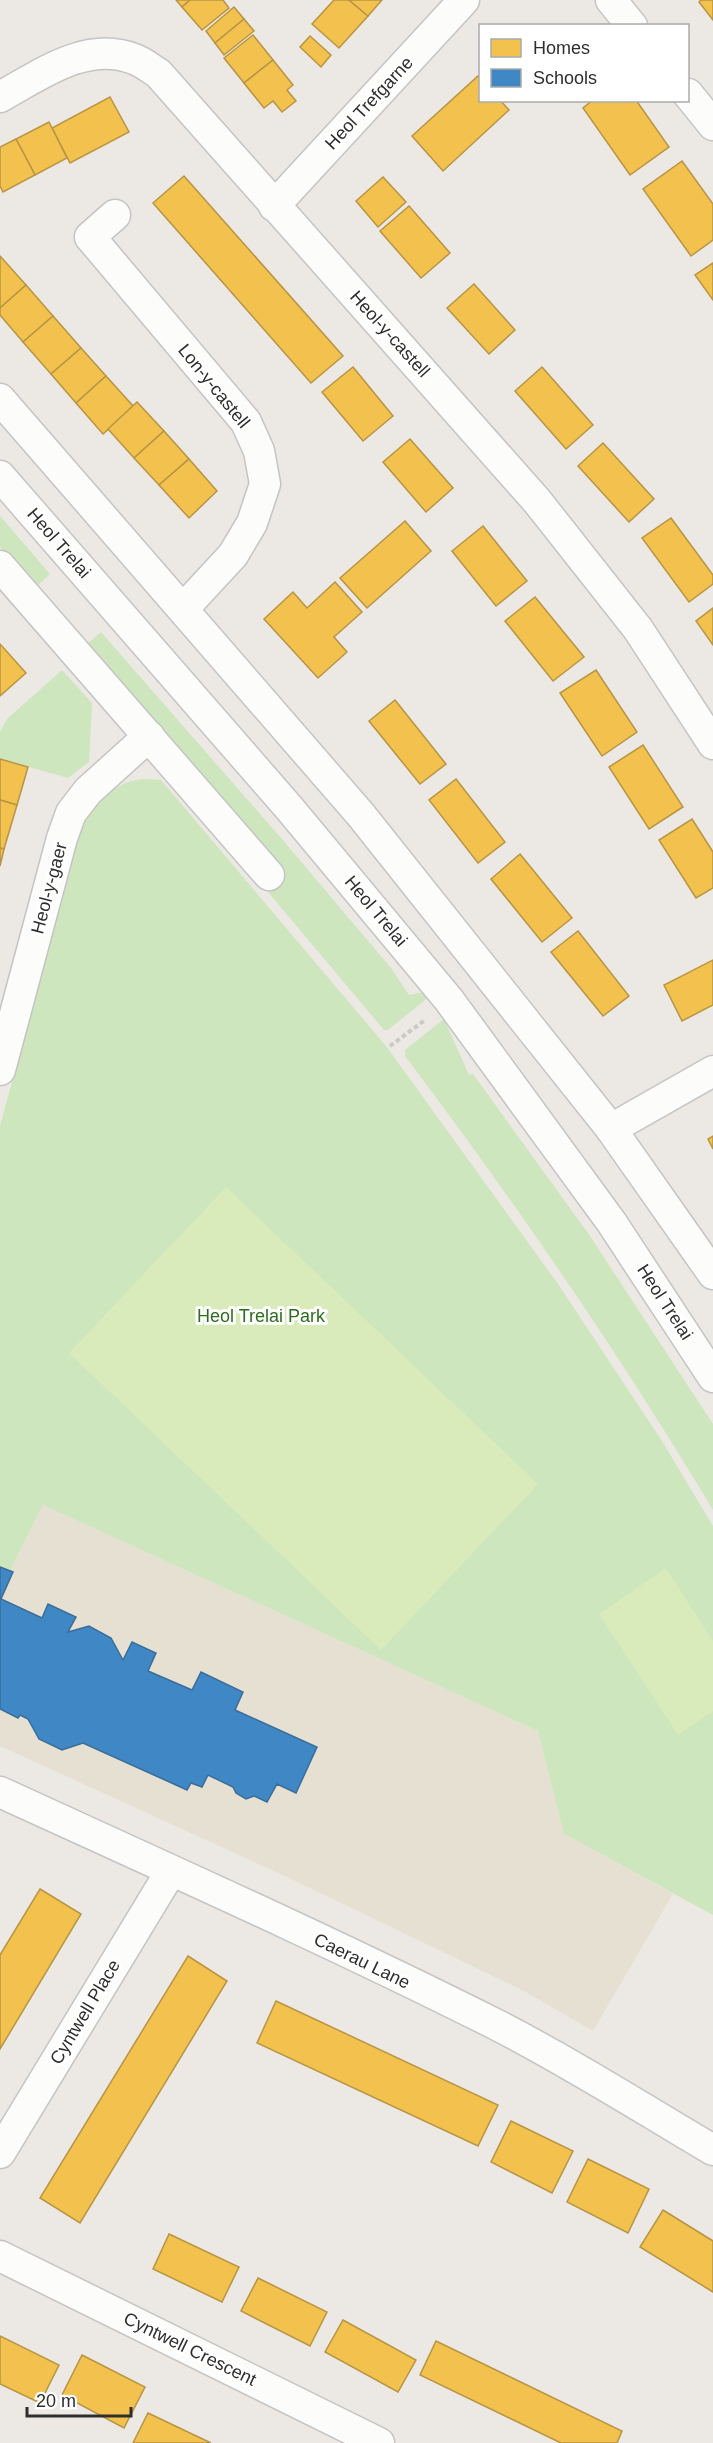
<svg xmlns="http://www.w3.org/2000/svg" width="713" height="2443" font-family="Helvetica,sans-serif">
	<style>
		.education { fill: #e6e0d3 }
		.green { fill: #cee6be }
		.pitch { fill: #d9eabb }
		.homes { fill: #f2c14e; stroke: #b79544; stroke-width: 1.5 }
		.schools { fill: #3f88c5; stroke: #3a6d98; stroke-width: 1.5 }
		.lines { fill: none; stroke-linecap: round; stroke-linejoin: round }
		.minor-casing { stroke: #c5c4c5; stroke-width: 33 }
		.path { stroke: #c9c9c8; stroke-width: 4; stroke-dasharray: 4.5 3; stroke-linecap: butt }
		.minor { stroke: #fcfcfb; stroke-width: 30 }
		.labels { text-anchor: middle; stroke-width: 6; stroke-linejoin: round; paint-order: stroke }
		.street-label { font-size: 18px; fill: #2e2e2e; stroke: #fff }
		.park-label { font-size: 18px; fill: #2c6e1b; stroke: #fff }
	</style>
	<rect width="100%" height="100%" fill="#ece8e4"/>
	<polygon class="education" points="43,1505 538,1731 564,1834 673,1894 593,2031 524,1991 443,1952 287,1877 0,1746 0,1567 10,1571"/>
	<g class="green">
		<polygon points="0,516 50,574 36,587 0,547"/>
		<polygon points="101,632 281,838 391,968 409,995 424,992 430,996 388,1030 384,1030 268,892 286,874 86,645"/>
		<polygon points="62,670 92,703 89,762 68,778 0,759 0,732 7,719"/>
		<path d="M148 779 161 780 386 1046 558 1284 662 1441 713 1526V1915L564 1834 538 1731 43 1505 10 1571 0 1567V1126L83 822C103 797 115 780 148 779Z"/>
		<path d="M444 1019 469 1075 473 1074 588 1233 713 1424V1510C619 1353 515 1202 405 1056V1050Z"/>
	</g>
	<g class="pitch">
		<polygon points="226,1187 538,1484 381,1650 69,1353"/>
		<polygon points="666,1568 713,1641 713,1711 678,1735 599,1614"/>
	</g>
	<g class="homes">
		<polygon points="176,0 190,0 182,7"/>
		<polygon points="190,0 223,0 229,8 202,30 182,7"/>
		<polygon points="334,0 349,0 368,16 339,48 312,24"/>
		<polygon points="349,0 382,0 368,16"/>
		<polygon points="701,0 713,0 713,20 699,2"/>
		<polygon points="234,7 244,19 215,43 206,31"/>
		<polygon points="244,19 254,31 224,55 215,43"/>
		<polygon points="253,35 273,60 244,83 224,58"/>
		<polygon points="310,36 331,55 321,67 300,47"/>
		<polygon points="273,60 293,85 287,90 296,101 282,112 273,101 264,108 244,83"/>
		<polygon points="478,76 480,79 480,100 500,100 509,110 443,171 412,136"/>
		<polygon points="110,97 129,132 70,163 52,128"/>
		<polygon points="593,100 636,100 669,147 630,175 583,108"/>
		<polygon points="49,122 67,158 35,175 16,139"/>
		<polygon points="16,139 35,175 3,192 0,186 0,147"/>
		<polygon points="682,161 713,204 713,240 691,256 643,189"/>
		<polygon points="184,176 343,356 311,383 153,203"/>
		<polygon points="383,177 406,202 378,227 356,201"/>
		<polygon points="409,206 450,253 421,278 380,231"/>
		<polygon points="0,256 26,285 0,308"/>
		<polygon points="713,263 713,300 695,275"/>
		<polygon points="474,284 515,330 489,354 447,308"/>
		<polygon points="26,285 53,316 23,342 0,315 0,308"/>
		<polygon points="53,316 81,348 51,374 23,342"/>
		<polygon points="81,348 106,376 76,403 51,374"/>
		<polygon points="353,367 393,416 363,441 322,392"/>
		<polygon points="542,367 593,425 566,449 515,391"/>
		<polygon points="106,376 134,407 103,434 76,403"/>
		<polygon points="137,402 164,431 134,458 108,429"/>
		<polygon points="164,431 189,459 159,485 134,458"/>
		<polygon points="410,439 453,488 426,512 383,462"/>
		<polygon points="603,443 654,499 629,522 578,466"/>
		<polygon points="189,459 217,491 189,518 159,485"/>
		<polygon points="671,518 713,575 713,584 689,602 642,538"/>
		<polygon points="405,521 431,551 367,608 340,578"/>
		<polygon points="483,526 527,581 496,606 452,551"/>
		<polygon points="335,582 362,612 334,637 347,652 318,678 264,619 293,592 307,608"/>
		<polygon points="535,597 584,657 553,681 505,621"/>
		<polygon points="713,608 713,645 696,621"/>
		<polygon points="0,644 26,673 0,696"/>
		<polygon points="596,670 637,732 602,756 560,693"/>
		<polygon points="395,700 446,764 420,784 369,721"/>
		<polygon points="643,745 683,807 649,829 609,767"/>
		<polygon points="0,759 28,767 17,805 0,800"/>
		<polygon points="456,779 505,842 478,863 429,800"/>
		<polygon points="0,800 17,805 4,849 0,848"/>
		<polygon points="692,819 713,852 713,888 696,898 659,840"/>
		<polygon points="0,848 4,849 0,866"/>
		<polygon points="520,854 572,918 542,942 491,879"/>
		<polygon points="578,931 629,996 603,1016 551,952"/>
		<polygon points="713,960 713,1005 682,1021 664,985"/>
		<polygon points="713,1136 713,1149 708,1139"/>
		<polygon points="40,1889 81,1914 0,2049 0,1955"/>
		<polygon points="188,1956 227,1981 80,2223 40,2198"/>
		<polygon points="276,2001 498,2105 478,2146 257,2043"/>
		<polygon points="511,2121 573,2151 552,2193 491,2162"/>
		<polygon points="588,2159 649,2189 628,2233 567,2202"/>
		<polygon points="663,2210 713,2241 713,2292 640,2247"/>
		<polygon points="169,2234 239,2267 222,2302 153,2269"/>
		<polygon points="258,2278 327,2312 310,2346 241,2311"/>
		<polygon points="343,2320 416,2360 398,2392 325,2352"/>
		<polygon points="0,2336 59,2365 40,2403 0,2384"/>
		<polygon points="436,2341 622,2431 617,2443 561,2443 420,2375"/>
		<polygon points="82,2355 145,2387 124,2428 62,2395"/>
		<polygon points="148,2413 211,2443 133,2443"/>
	</g>
	<polygon class="schools" points="0,1567 13,1572 1,1599 42,1618 48,1604 76,1617 68,1632 89,1626 111,1638 123,1660 132,1642 156,1653 148,1671 192,1690 201,1672 243,1692 235,1710 317,1747 296,1793 277,1784 267,1802 254,1796 246,1799 236,1793 233,1787 208,1775 202,1787 191,1783 187,1790 83,1743 62,1750 39,1739 28,1719 20,1715 18,1718 0,1709"/>
	<g class="lines">
		<g class="minor-casing">
			<g id="minor">
				<polyline points="611,0 632,26"/>
				<polyline points="688,94 713,125"/>
				<path d="M0 97C40 75 87 40 134 59 143 62 151 69 158 73L537 501 638 629 713 744"/>
				<polyline points="274,206 464,0"/>
				<polyline points="115,215 90,237 246,422 259,451 265,484 252,523 233,555 184,608"/>
				<polyline points="0,399 361,815 611,1129 713,1274"/>
				<polyline points="0,476 290,809 449,1000 612,1223 713,1377"/>
				<polyline points="0,566 269,875"/>
				<polyline points="0,1070 62,838 71,813 88,791 149,736"/>
				<polyline points="611,1129 713,1071"/>
				<path d="M0 1792C166 1868 334 1943 497 2025 571 2063 642 2108 713 2150"/>
				<polyline points="0,2153 171,1871"/>
				<polyline points="0,2256 379,2443"/>
			</g>
		</g>
		<polyline class="path" points="390,1046 425,1020"/>
		<use href="#minor" class="minor"/>
	</g>
	<g class="labels">
		<g class="street-label">
			<text transform="translate(369 103) rotate(-47)" y="6">Heol Trefgarne</text>
			<text transform="translate(390 334) rotate(48)" y="6">Heol-y-castell</text>
			<text transform="translate(214 386) rotate(51)" y="6">Lon-y-castell</text>
			<text transform="translate(59 543) rotate(49)" y="6">Heol Trelai</text>
			<text transform="translate(49 888) rotate(-75)" y="6">Heol-y-gaer</text>
			<text transform="translate(376 911) rotate(50)" y="6">Heol Trelai</text>
			<text transform="translate(665 1302) rotate(57)" y="6">Heol Trelai</text>
			<text transform="translate(362 1961) rotate(26)" y="6">Caerau Lane</text>
			<text transform="translate(85 2012) rotate(-59)" y="6">Cyntwell Place</text>
			<text transform="translate(190 2349) rotate(26)" y="6">Cyntwell Crescent</text>
		</g>
		<g class="park-label">
			<text x="261" y="1322">Heol Trelai Park</text>
		</g>
	</g>
	<rect x="479" y="24" width="210" height="78" fill="#ffffff" stroke="#ababab" stroke-width="1.5"/>
	<rect x="491" y="39" width="30" height="18" fill="#f2c14e" stroke="#ababab" stroke-width="1.5"/>
	<text x="533" y="54" font-size="18" fill="#2e2e2e">Homes</text>
	<rect x="491" y="69" width="30" height="18" fill="#3f88c5" stroke="#ababab" stroke-width="1.5"/>
	<text x="533" y="84" font-size="18" fill="#2e2e2e">Schools</text>
	<path d="M27 2407v9h104v-9" fill="none" stroke="#2e2e2e" stroke-width="3"/>
	<text x="36" y="2407" font-size="18" fill="#2e2e2e" stroke="#ffffff" stroke-width="4.5" paint-order="stroke">20 m</text>
</svg>
